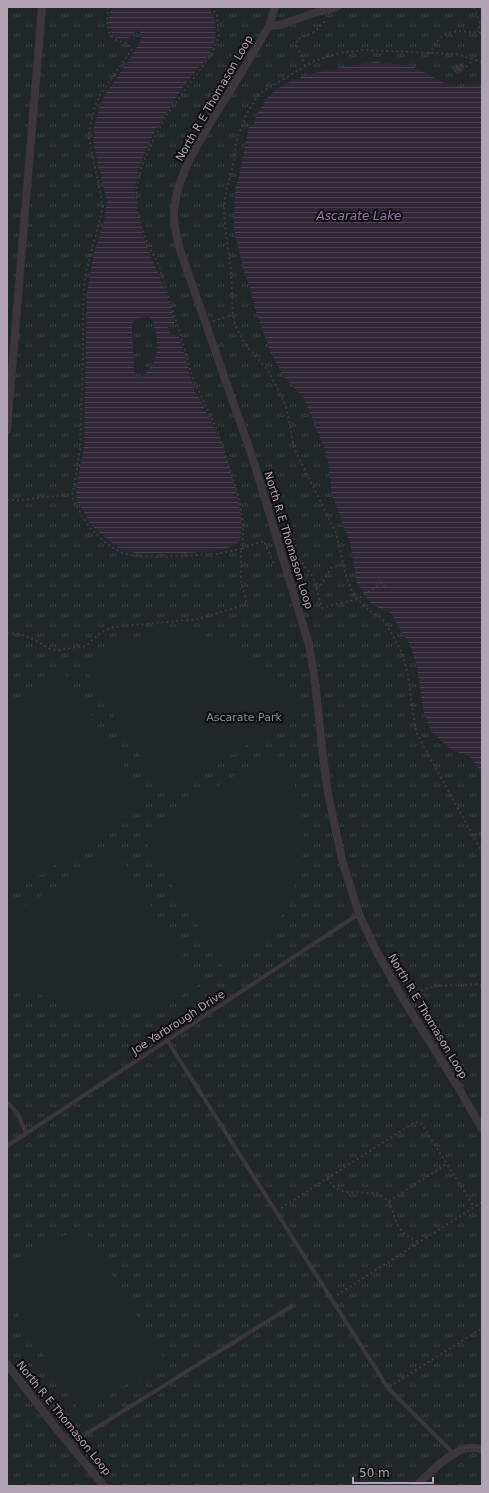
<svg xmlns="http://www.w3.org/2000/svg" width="489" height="1493" font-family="'DejaVu Sans',sans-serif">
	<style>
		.grass { fill: url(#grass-tufts) }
		.pitch { fill: #20272b }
		.water { fill: url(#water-rules); fill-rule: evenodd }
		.building { fill: url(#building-back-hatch); stroke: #2f2b2e }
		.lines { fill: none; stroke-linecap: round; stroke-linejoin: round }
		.path { stroke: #413a41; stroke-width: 2; stroke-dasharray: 2 3; stroke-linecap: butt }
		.service { stroke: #3d363d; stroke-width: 4 }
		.minor { stroke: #3d363d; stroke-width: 8 }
		.labels { text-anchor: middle; stroke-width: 4; stroke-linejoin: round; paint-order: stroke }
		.street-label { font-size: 11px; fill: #b3a1b5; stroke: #0e0c0d }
		.park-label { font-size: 11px; fill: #7696a2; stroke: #0e0c0d }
		.water-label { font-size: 12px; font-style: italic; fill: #9f74b4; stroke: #0e0c0d }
	</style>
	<defs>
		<pattern id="grass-tufts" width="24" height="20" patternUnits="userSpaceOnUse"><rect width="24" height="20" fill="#20272b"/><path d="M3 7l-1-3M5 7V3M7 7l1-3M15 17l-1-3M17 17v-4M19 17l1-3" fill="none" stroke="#3e4348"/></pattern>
		<pattern id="water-rules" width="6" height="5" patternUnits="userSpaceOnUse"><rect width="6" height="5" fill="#312637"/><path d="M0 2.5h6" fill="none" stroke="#4c4252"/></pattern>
		<pattern id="building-back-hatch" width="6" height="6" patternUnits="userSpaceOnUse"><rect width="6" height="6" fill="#353034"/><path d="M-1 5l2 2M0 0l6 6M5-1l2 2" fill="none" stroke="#504b4f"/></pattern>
	</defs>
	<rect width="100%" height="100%" fill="#131112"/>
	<rect class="grass" x="7" y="7" width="475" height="1479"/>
	<g class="pitch">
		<path d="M154 633C169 633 185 632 200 635 246 645 279 672 303 712L170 792 161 789 81 663C105 646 126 639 154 633Z"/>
		<polygon points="64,672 145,800 142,810 15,891 7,878 7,724 26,699 35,691"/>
		<path d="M275 751C315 804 312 873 274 927 261 944 243 957 225 969L144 840 146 830Z"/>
		<path d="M110 853 119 855 200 983C181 997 160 1008 136 1011 92 1018 37 1004 7 969V917Z"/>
		<polygon points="81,1225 165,1360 80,1413 7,1297 7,1271"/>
	</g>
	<g class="water">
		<path d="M111 7H208C215 16 217 28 215 39 212 57 195 71 184 86 167 110 151 135 141 163 120 219 163 268 175 322L168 327 170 333 179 336 195 392C213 416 252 515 239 542L230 547 214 551 185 553H136L126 551 120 549 112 543 92 526 77 500 76 490 84 446 87 292 94 253 104 222 107 200 94 147V125L104 96 127 63 139 44 142 35 138 30 125 40C106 39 108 20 111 7ZM148 317 152 318C157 335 162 352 150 368 147 372 144 376 138 378L134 371 132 328 133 322 137 318Z"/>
		<path d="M376 62 388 64 410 65 444 83 461 87 482 83V773L470 757 450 749 431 731 424 713 417 667 410 644 403 634 391 613 372 605 357 583 350 542 332 495 328 460 324 447 303 397 284 377 271 353 255 309 250 287 244 272 234 228 235 188 238 181 249 126H253C257 114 262 103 271 94 293 73 347 66 376 62Z"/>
	</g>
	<polygon class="building" points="464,63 464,71 456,73 451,67 457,64"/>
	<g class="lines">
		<g class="path">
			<path d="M108 7C107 25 104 40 127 43L132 49 100 95 95 106 91 122 89 138 103 207 85 276 83 307V357L80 450 72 497 82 516 91 529 107 544 120 552 130 555 157 557 217 554 241 549 243 537V524L239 498 217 430 193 379 182 340 158 263 149 247 141 226 137 207V186L141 168 152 143 165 117 211 55 219 37 217 15 211 7"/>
			<polyline points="474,7 480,23 478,32"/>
			<path d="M429 54C443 26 456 31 482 33"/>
			<polyline points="482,62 456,54 364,50 339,53 314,61 265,90 258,95 246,115 236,142 234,161 226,192 224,205 225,226 231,271 233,315 236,327 241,337 249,349 264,366 270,374 284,402 288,415 294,448 336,533 347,579 352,591 364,607 381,618 385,622 402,652 408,676 415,726 417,734 482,852"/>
			<polyline points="305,66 296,43 298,39 316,31 325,21 323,19"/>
			<polyline points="466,67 470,63 472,59"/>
			<polyline points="213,321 233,315"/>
			<polyline points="7,500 22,500 72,494"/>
			<polyline points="291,555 295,554 313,577 322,608 358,599 382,583"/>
			<polyline points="378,577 385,588"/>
			<polyline points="316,588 321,585 331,568 343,564"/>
			<polyline points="7,633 19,634 31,638 50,649 58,650 86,646 100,633 113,627 198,619 247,604 241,582 241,549 264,541 273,562 274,562"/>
			<polyline points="474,835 482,833"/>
			<path d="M412 995C433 982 453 987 477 984L482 986"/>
			<polyline points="327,1178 333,1186 344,1192 377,1193 389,1201 397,1224 403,1233 418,1242"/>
			<polyline points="389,1201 447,1164"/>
			<polyline points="281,1208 415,1122 421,1123 474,1207"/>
			<polyline points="337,1295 482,1202"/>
			<polyline points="394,1384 482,1328"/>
		</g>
		<g class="service">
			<polyline points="167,1040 388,1388 453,1453"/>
			<polyline points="7,1102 18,1114 26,1133"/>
			<polyline points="7,1146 359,914"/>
			<polyline points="70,1444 292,1306"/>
		</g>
		<g class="minor">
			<path d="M275 7 269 26C253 53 237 80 220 107 201 139 177 173 174 211 173 224 177 238 180 250L252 456 309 645 314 674 324 764 328 793 342 860 359 914 376 950 403 999 461 1092 482 1129"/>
			<polyline points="269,26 280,25 317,12 337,7"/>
			<polyline points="7,430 42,7"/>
			<polyline points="7,1364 55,1427 104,1486"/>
			<path d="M416 1486C432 1472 459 1439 482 1450"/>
		</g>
	</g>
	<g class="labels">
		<g class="street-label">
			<text transform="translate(214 98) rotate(-60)" y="4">North R E Thomason Loop</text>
			<text transform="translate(289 540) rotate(73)" y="4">North R E Thomason Loop</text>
			<text transform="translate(428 1016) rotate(59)" y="4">North R E Thomason Loop</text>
			<text transform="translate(178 1022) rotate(-33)" y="4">Joe Yarbrough Drive</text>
			<text transform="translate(64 1418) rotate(51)" y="4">North R E Thomason Loop</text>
		</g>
		<g class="park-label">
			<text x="244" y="721">Ascarate Park</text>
		</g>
		<g class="water-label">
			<text x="359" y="220">Ascarate Lake</text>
		</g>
	</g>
	<rect width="489" height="1493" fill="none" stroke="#b3a1b5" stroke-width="16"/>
	<path d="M353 1477v6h80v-6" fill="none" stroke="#b3a1b5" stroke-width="2"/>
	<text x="359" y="1477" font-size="12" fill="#b3a1b5" stroke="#0e0c0d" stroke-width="3" paint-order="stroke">50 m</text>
</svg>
